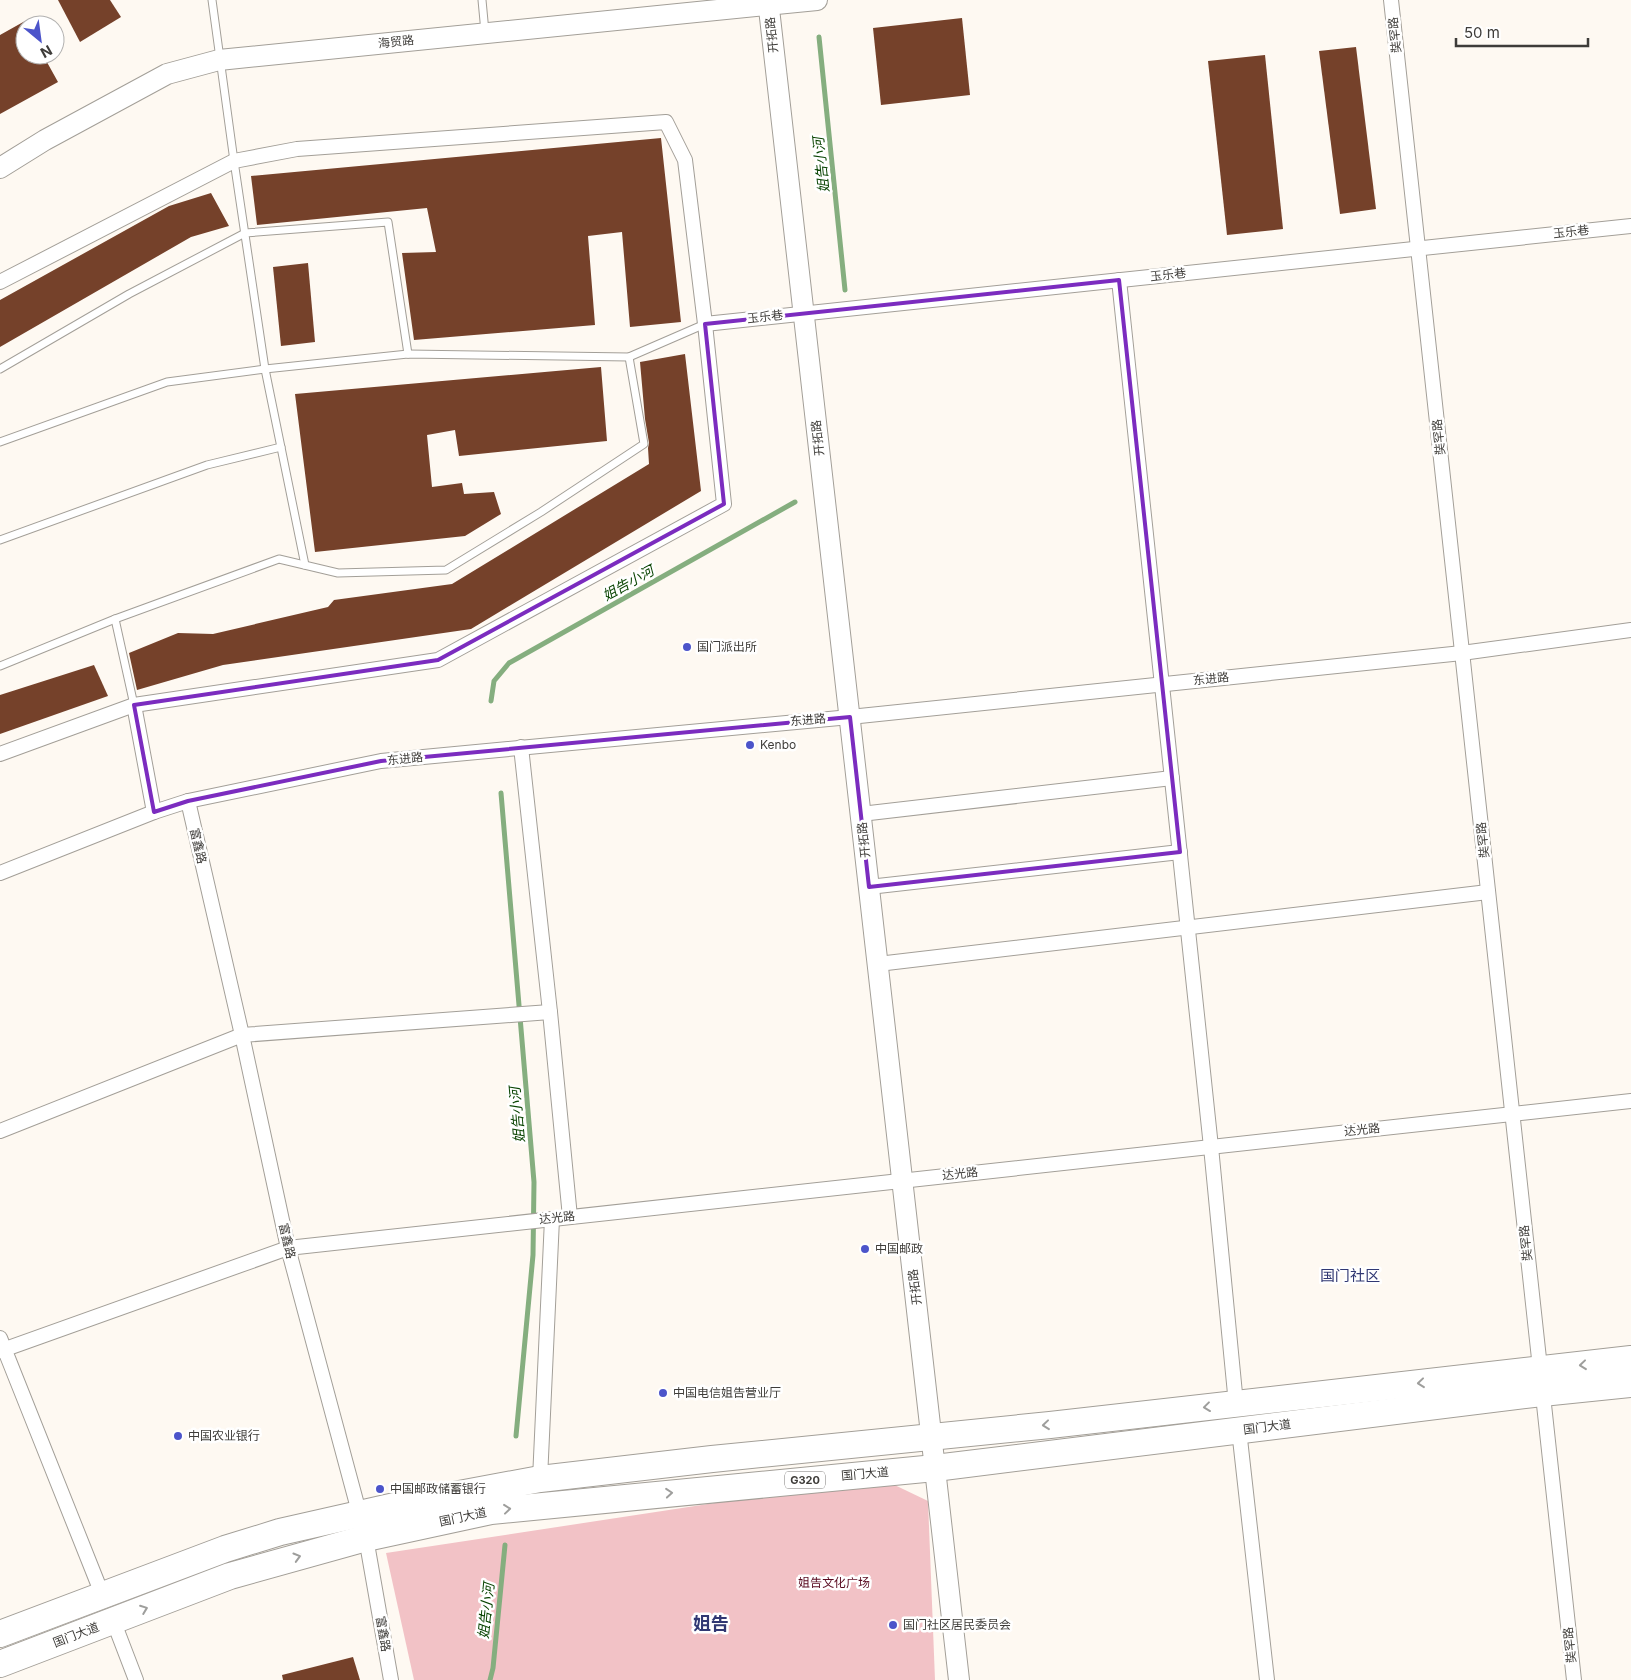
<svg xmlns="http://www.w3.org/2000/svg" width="1631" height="1680" font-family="Inter,'Noto Sans SC',sans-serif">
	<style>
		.green { fill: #f2c2c6 }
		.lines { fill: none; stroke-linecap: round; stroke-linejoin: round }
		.stream { stroke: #85ae7f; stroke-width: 5 }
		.building { fill: #75412a }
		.lane-casing { stroke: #a39f98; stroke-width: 9 }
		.street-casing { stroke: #a39f98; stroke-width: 16 }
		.secondary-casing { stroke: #a39f98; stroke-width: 22 }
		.highway-casing { stroke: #a39f98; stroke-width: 28 }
		.lane { stroke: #fff; stroke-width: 7 }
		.street { stroke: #fff; stroke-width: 14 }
		.secondary { stroke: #fff; stroke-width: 20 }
		.highway { stroke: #fff; stroke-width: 26 }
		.oneway { stroke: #9e9e9c }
		.marked { fill: none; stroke: #7b2cbf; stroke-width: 4; stroke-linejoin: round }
		.poi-dot { fill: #4c54ca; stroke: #fff; stroke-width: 2 }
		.labels { text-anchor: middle; stroke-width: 5; stroke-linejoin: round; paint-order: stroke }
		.shield { fill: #fff; stroke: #787674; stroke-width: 1 }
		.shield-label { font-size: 11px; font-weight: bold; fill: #3e3c39 }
		.street-label { font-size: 12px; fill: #3e3c39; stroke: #fff }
		.poi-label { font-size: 12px; fill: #3e3c39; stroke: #fff; text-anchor: start }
		.park-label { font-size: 12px; fill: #58091f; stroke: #fff }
		.water-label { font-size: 14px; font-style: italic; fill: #094402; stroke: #fff }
		.quarter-label { font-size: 15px; fill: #313873; stroke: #fff }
		.district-label { font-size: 18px; font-weight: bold; fill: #313873; stroke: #fff }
	</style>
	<rect width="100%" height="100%" fill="#fef9f2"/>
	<polygon class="green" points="880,1478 928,1501 935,1680 414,1680 386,1553"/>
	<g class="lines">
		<g class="stream">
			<polyline points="819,37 845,290"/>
			<polyline points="491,701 494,681 509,663 795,502"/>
			<polyline points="501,793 534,1182 533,1255 516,1436"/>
			<polyline points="490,1680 493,1668 505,1545"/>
		</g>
	</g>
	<g class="building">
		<polygon points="58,0 110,0 121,17 80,42"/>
		<polygon points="962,18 970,95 881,105 873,28"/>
		<polygon points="25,21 25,55 43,55 58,82 0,114 0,35"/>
		<polygon points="1356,47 1376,209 1340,214 1319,51"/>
		<polygon points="1265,55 1283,229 1227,235 1208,61"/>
		<polygon points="661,138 681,322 630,327 622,232 588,236 595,325 414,340 402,253 436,252 427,208 257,225 251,176"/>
		<polygon points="211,193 229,226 191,237 0,347 0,300 169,206"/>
		<polygon points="308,263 315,342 281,346 273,267"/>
		<polygon points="685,354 701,491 471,629 223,665 137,690 129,653 178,633 213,634 328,607 334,600 452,584 649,464 648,448 649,443 645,419 640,362"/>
		<polygon points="601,367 607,441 459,456 455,430 427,435 432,487 462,483 464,494 494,492 501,514 465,536 315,552 295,394"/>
		<polygon points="94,665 108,696 0,734 0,695"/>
		<polygon points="353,1657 360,1680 283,1680 282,1675"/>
	</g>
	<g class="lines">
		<g class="lane-casing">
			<g id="lane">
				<polyline points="212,0 234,161 265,369 305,565"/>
				<polyline points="482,0 485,32"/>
				<polyline points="0,369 129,294 245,233 388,222 408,354"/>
				<polyline points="0,442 167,382 265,369 408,354 629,357 705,324"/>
				<polyline points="0,540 207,465 281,447"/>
				<polyline points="115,619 134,705"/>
				<polyline points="0,666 115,619 279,559 338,573 446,570 541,512 644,444 629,357"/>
			</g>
		</g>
		<g class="street-casing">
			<g id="street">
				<polyline points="1391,0 1574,1680"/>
				<polyline points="1119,280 1211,1147 1236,1404"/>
				<polyline points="0,282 234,161 297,149 666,122 685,160 705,324 724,504 438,660 134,705 0,754"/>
				<polyline points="705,324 1631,226"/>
				<polyline points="134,705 154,812"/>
				<polyline points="521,747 550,1012 570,1217"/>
				<polyline points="188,801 242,1035 288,1248 366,1538 391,1680"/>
				<polyline points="861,814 1172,778"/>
				<polyline points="0,873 154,812 188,801 381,761 850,717 1462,653 1631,630"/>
				<polyline points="869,887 1180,852"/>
				<polyline points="878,964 1488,892"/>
				<polyline points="0,1131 242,1035 550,1012"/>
				<polyline points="0,1338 102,1594"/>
				<polyline points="0,1351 288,1248 1631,1101"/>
				<polyline points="1239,1430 1267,1680"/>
				<polyline points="540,1479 552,1219"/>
				<polyline points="113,1620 136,1680"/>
			</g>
		</g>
		<g class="secondary-casing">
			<g id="secondary">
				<polyline points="768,0 959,1680"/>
				<polyline points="0,168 45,140 167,74 219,60 817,0"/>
			</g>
		</g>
		<g class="highway-casing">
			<g id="highway">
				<polyline points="0,1634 225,1549 280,1532 395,1506 540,1479 712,1459 1050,1425 1631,1359"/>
				<polyline points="0,1664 230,1576 366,1538 491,1511 935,1468 1542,1393 1631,1384"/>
			</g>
		</g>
		<use href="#lane" class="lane"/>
		<use href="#street" class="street"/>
		<use href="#secondary" class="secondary"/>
		<use href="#highway" class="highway"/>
	</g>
	<defs><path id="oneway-chevron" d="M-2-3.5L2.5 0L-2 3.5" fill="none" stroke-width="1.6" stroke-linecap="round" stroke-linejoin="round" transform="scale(1.25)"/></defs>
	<g class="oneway">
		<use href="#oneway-chevron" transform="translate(1583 1365) rotate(174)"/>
		<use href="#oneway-chevron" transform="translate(1421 1383) rotate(174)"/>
		<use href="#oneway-chevron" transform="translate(1207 1407) rotate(173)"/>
		<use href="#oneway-chevron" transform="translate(1046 1425) rotate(174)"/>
		<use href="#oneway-chevron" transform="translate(669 1493) rotate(-5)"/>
		<use href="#oneway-chevron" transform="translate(507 1509) rotate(-6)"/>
		<use href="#oneway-chevron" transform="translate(297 1557) rotate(-16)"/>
		<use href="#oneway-chevron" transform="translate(144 1609) rotate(-21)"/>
	</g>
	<path class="marked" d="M1119 280 1180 852 869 887 850 717 381 761 188 801 154 812 134 705 438 660 724 504 705 324Z"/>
	<g class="poi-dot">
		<circle cx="687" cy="647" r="5"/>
		<circle cx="750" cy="745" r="5"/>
		<circle cx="865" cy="1249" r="5"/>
		<circle cx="663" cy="1393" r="5"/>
		<circle cx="178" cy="1436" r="5"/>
		<circle cx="380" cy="1489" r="5"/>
		<circle cx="893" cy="1625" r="5"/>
	</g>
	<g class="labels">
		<rect class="shield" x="785" y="1471.5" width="40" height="17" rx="4"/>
		<g class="shield-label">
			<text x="805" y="1484">G320</text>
		</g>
		<g class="street-label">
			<text transform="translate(772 35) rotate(-96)" y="4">开拓路</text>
			<text transform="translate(1395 35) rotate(-96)" y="4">奘罕路</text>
			<text transform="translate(396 42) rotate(-6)" y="4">海贸路</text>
			<text transform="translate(1571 232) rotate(-6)" y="4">玉乐巷</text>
			<text transform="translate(1168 275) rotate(-6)" y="4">玉乐巷</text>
			<text transform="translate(765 317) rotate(-6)" y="4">玉乐巷</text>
			<text transform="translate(1439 437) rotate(-96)" y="4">奘罕路</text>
			<text transform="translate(818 438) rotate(-96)" y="4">开拓路</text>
			<text transform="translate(1211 679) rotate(-6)" y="4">东进路</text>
			<text transform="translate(808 720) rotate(-5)" y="4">东进路</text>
			<text transform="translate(405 759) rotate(-6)" y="4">东进路</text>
			<text transform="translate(864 840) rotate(-96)" y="4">开拓路</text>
			<text transform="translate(1483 840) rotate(-96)" y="4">奘罕路</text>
			<text transform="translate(198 846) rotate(77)" y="4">富鑫路</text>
			<text transform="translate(1362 1130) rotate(-6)" y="4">达光路</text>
			<text transform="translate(960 1174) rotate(-6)" y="4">达光路</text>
			<text transform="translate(557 1218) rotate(-6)" y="4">达光路</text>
			<text transform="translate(287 1241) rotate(77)" y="4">富鑫路</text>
			<text transform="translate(1526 1243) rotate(-96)" y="4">奘罕路</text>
			<text transform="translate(915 1287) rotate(-97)" y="4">开拓路</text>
			<text transform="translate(1267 1427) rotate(-7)" y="4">国门大道</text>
			<text transform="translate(865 1474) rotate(-5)" y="4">国门大道</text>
			<text transform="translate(463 1517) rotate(-12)" y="4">国门大道</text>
			<text transform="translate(383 1634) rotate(80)" y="4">富鑫路</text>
			<text transform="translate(76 1635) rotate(-21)" y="4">国门大道</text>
			<text transform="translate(1570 1645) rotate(-96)" y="4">奘罕路</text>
		</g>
		<g class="poi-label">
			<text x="697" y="651">国门派出所</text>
			<text x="760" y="749">Kenbo</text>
			<text x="875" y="1253">中国邮政</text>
			<text x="673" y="1397">中国电信姐告营业厅</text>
			<text x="188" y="1440">中国农业银行</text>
			<text x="390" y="1493">中国邮政储蓄银行</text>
			<text x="903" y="1629">国门社区居民委员会</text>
		</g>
		<g class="park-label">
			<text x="834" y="1587">姐告文化广场</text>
		</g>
		<g class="water-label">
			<text transform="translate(821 165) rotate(-96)" y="5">姐告小河</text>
			<text transform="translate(628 583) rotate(-29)" y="5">姐告小河</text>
			<text transform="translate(517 1115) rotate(-95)" y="5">姐告小河</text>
			<text transform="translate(486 1611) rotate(-84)" y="5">姐告小河</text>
		</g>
		<g class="quarter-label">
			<text x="1350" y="1281">国门社区</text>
		</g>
		<g class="district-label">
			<text x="711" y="1630">姐告</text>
		</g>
	</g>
	<g transform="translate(40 40) rotate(151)"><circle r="24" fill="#ffffff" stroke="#b2b1b0"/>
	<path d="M0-4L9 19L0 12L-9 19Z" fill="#4c54ca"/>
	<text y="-8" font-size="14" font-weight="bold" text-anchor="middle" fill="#3e3c39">N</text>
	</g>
	<path d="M1456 38v8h132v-8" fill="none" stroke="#3e3c39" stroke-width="2.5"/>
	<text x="1464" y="38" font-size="15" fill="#3e3c39" stroke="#ffffff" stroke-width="4" paint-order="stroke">50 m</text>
</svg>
